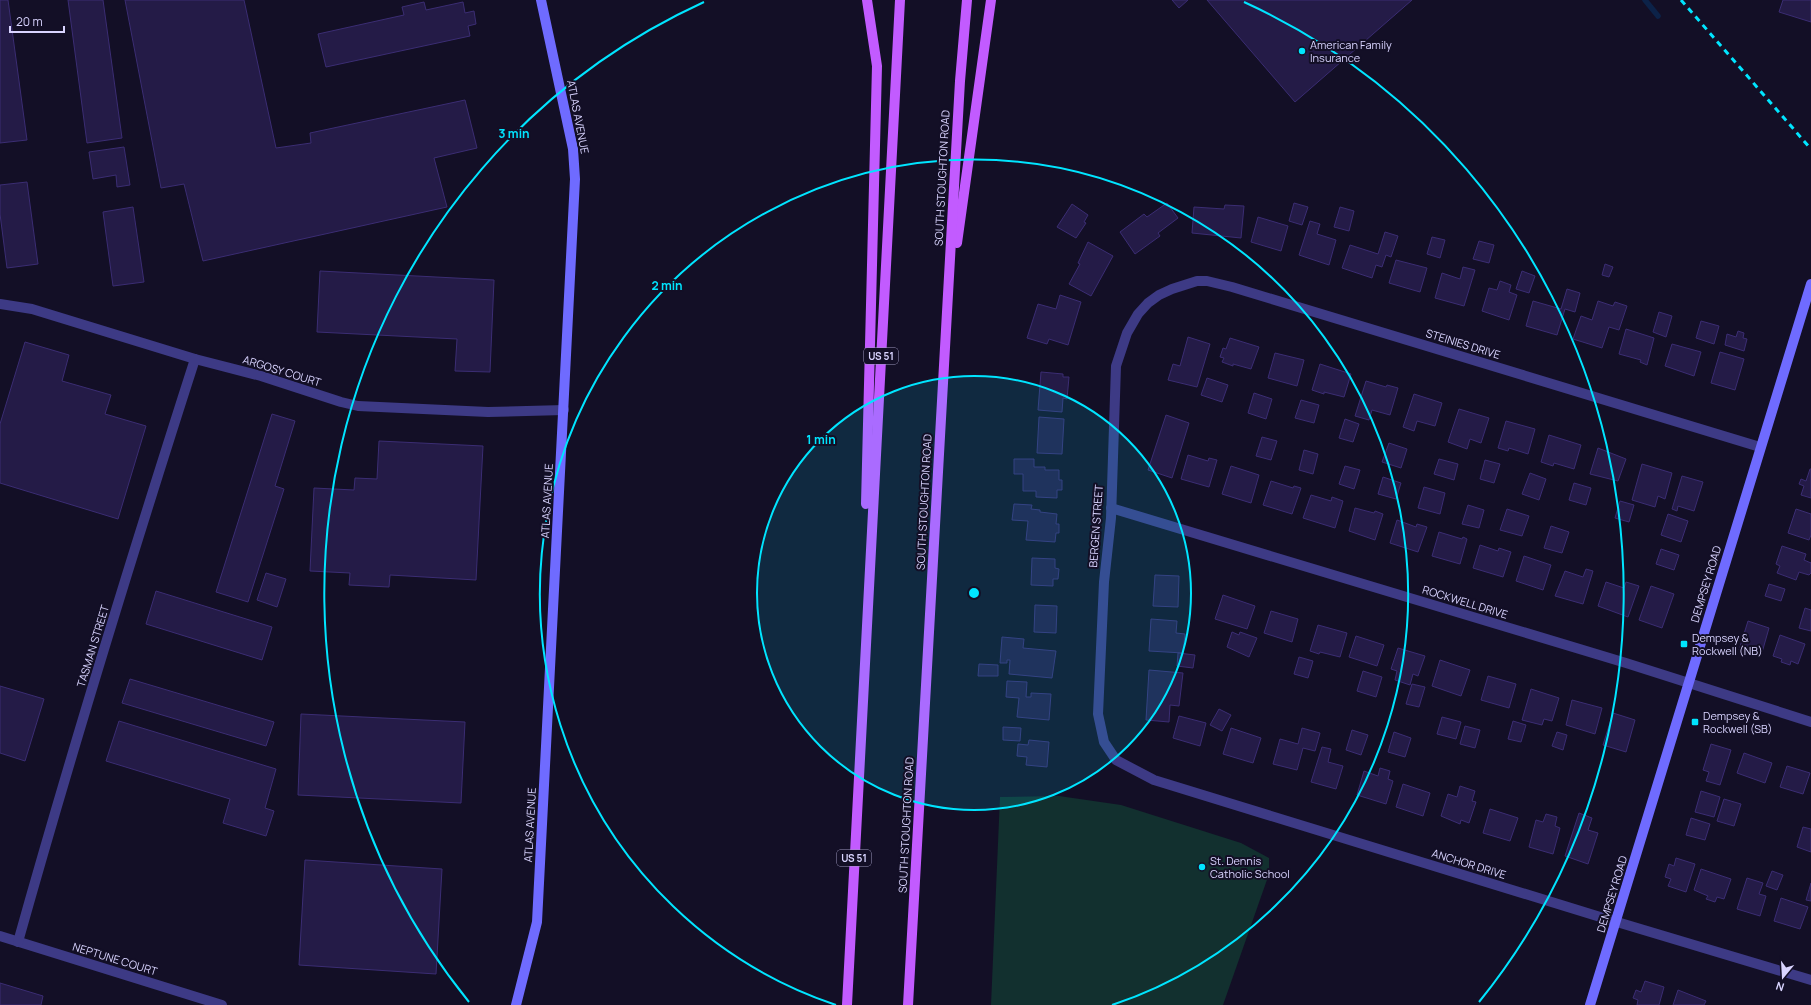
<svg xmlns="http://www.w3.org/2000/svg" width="1811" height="1005" font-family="Manrope,sans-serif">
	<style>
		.green { fill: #12302f }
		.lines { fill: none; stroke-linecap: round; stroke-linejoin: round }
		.stream { stroke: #0c2248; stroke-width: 5.5 }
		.building { fill: #241b47; stroke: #3b2d73 }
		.street { stroke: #3d3a85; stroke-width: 10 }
		.secondary { stroke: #6f6bff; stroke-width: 10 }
		.primary { stroke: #c25bff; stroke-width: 10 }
		.rail { stroke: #00e5ff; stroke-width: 3; stroke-dasharray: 6 5; stroke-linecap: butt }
		.ring { fill: none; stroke: #00e5ff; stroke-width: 2 }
		.poi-dot { fill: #00e5ff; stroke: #130f26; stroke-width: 1.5 }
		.labels { text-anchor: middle; stroke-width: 4; stroke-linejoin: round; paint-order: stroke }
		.shield { fill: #130f26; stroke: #9e99be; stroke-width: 1 }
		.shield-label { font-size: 10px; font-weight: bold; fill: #d9d4ff }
		.poi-label { font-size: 11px; fill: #d9d4ff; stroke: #130f26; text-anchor: start }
		.street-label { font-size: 11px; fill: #d9d4ff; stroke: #130f26 }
		.centre { fill: #00e5ff; stroke: #130f26; stroke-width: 2 }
		.ring-label { font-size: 12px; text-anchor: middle; font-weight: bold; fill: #00e5ff; stroke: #130f26; stroke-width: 4; stroke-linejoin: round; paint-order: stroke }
	</style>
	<rect width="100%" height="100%" fill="#130f26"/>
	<polygon class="green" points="1059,796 1121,805 1241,843 1269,858 1269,874 1223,1005 991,1005 1000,797"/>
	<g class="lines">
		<polyline class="stream" points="1645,0 1658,16"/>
	</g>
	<g class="building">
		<polygon points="0,0 8,0 27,140 0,143"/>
		<polygon points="68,0 103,0 122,138 87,143"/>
		<polygon points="125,0 244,0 276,148 311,143 310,133 465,100 477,148 434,158 447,207 203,261 184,184 161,188"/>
		<polygon points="1172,0 1188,0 1179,8"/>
		<polygon points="1207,0 1412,0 1295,102"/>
		<polygon points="1783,0 1811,0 1811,22 1779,12"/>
		<polygon points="424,2 426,10 463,2 465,13 474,11 476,24 468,26 470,36 326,67 318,34 404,15 402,7"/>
		<polygon points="124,147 130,185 117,187 116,175 93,179 89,152"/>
		<polygon points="27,182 38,264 7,268 0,214 0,185"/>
		<polygon points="1167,203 1178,218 1158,233 1160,236 1135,254 1120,232 1144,214 1147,217"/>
		<polygon points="1294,203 1308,207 1302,225 1289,221"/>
		<polygon points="1072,204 1088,215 1084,222 1086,223 1076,238 1057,227"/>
		<polygon points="1225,205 1244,206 1241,238 1192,233 1194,207 1224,209"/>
		<polygon points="133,207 144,282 113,286 103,212"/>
		<polygon points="1340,207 1354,211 1349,231 1334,227"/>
		<polygon points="1258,217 1288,226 1281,251 1251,242"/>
		<polygon points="1310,221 1320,224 1317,234 1336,240 1329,265 1299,255"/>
		<polygon points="1385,232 1398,236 1391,257 1386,255 1382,267 1376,265 1372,278 1342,268 1350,245 1378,254"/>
		<polygon points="1432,237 1445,240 1440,258 1427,254"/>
		<polygon points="1479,241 1494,245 1489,263 1473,259"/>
		<polygon points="1088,242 1113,256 1091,296 1069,284 1080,264 1078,263"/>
		<polygon points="1396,260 1427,268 1420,292 1389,283"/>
		<polygon points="1605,264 1613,267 1609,277 1602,275"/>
		<polygon points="1463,267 1475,270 1464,306 1435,298 1442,273 1460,279"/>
		<polygon points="320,271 494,280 490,372 455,371 457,339 317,332"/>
		<polygon points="1522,271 1535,276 1529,293 1516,289"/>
		<polygon points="1500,281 1511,285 1509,292 1517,295 1509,320 1482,311 1489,288 1497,290"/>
		<polygon points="1567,289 1580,293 1575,312 1565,309 1557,335 1526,326 1533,301 1561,309"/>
		<polygon points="1060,295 1081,302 1068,345 1049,339 1047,344 1027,338 1038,304 1056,309"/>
		<polygon points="1598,301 1613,306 1615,302 1627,306 1619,330 1609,327 1602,348 1573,339 1581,316 1592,320"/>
		<polygon points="1659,312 1672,316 1666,337 1653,332"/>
		<polygon points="1701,321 1719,326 1714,344 1696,338"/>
		<polygon points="1626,329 1654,338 1647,365 1640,362 1641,360 1619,354"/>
		<polygon points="1738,331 1744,333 1743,338 1747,339 1744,351 1725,345 1727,334 1736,337"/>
		<polygon points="1188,337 1210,344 1197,387 1168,380 1173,364 1180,366"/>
		<polygon points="1230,338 1259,347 1251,369 1233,364 1233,366 1222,362 1224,358 1220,357 1223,348 1226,349"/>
		<polygon points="25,342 69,355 62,381 111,395 105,414 146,426 118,519 0,483 0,424"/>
		<polygon points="1672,344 1701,352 1694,376 1665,366"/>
		<polygon points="1720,352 1744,359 1735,390 1711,383"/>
		<polygon points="1275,353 1304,360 1297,386 1268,378"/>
		<polygon points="1320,364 1351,374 1344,397 1324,392 1324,394 1312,390"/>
		<polygon points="1041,372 1063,374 1063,377 1069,377 1067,399 1063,398 1062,412 1038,410"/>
		<polygon points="1207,378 1228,385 1222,402 1201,395"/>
		<polygon points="1366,381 1386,387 1387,385 1398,388 1390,415 1372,410 1369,420 1355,416"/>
		<polygon points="1254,393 1272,399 1266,419 1248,413"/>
		<polygon points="1414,394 1442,403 1435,426 1417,421 1414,431 1403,427"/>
		<polygon points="1301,400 1319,405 1314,423 1295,418"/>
		<polygon points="1459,409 1489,418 1481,443 1470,439 1467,449 1448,442"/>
		<polygon points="272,414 295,421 275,486 284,489 248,602 216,592"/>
		<polygon points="1166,415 1189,423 1172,478 1148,470"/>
		<polygon points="1039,417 1064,419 1062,454 1037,453"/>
		<polygon points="1345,419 1359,424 1353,442 1339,438"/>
		<polygon points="1506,421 1535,429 1528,454 1509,448 1508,451 1498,448"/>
		<polygon points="1549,435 1581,445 1574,469 1554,463 1553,466 1541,462"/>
		<polygon points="1262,437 1277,441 1271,460 1256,456"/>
		<polygon points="379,441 483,446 476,580 390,575 389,587 349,585 350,573 310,571 314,488 354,490 355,478 377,479"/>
		<polygon points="1389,443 1407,449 1401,468 1382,462"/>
		<polygon points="1598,448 1626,459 1618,481 1590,474"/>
		<polygon points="1304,450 1318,454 1313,474 1299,470"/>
		<polygon points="1188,455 1208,461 1209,458 1217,460 1209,487 1181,479"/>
		<polygon points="1014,459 1034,459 1034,467 1045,467 1045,470 1059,470 1059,480 1062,480 1062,490 1057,490 1057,498 1036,497 1036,491 1023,491 1023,474 1014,474"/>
		<polygon points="1439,459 1458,464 1454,480 1434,474"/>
		<polygon points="1485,460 1500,464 1494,483 1480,479"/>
		<polygon points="1642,464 1672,473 1665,499 1658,496 1655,507 1632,500"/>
		<polygon points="1231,466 1259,475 1251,503 1222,494"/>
		<polygon points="1345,466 1360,470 1354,489 1339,484"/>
		<polygon points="1810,469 1811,469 1811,498 1801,495 1804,486 1799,484 1801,479 1806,481"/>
		<polygon points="1530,473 1546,479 1539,500 1522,494"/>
		<polygon points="1682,476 1703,482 1694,511 1678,506 1677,511 1672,509"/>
		<polygon points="1383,477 1401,483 1396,499 1378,494"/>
		<polygon points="1271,481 1293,488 1294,486 1301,488 1292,514 1263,505"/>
		<polygon points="1574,483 1591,488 1586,505 1569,500"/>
		<polygon points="1424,487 1445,493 1440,514 1418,508"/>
		<polygon points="1311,495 1331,501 1332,497 1343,501 1335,528 1303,518"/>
		<polygon points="1620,501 1634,505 1629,522 1615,518"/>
		<polygon points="1014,504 1032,505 1031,509 1040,510 1040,512 1057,514 1056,524 1059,524 1059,533 1056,533 1055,542 1026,540 1028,521 1012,520"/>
		<polygon points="1468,505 1484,510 1479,528 1462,524"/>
		<polygon points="1355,508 1374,513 1375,511 1383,514 1375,540 1349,531"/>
		<polygon points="1507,509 1529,516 1522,536 1500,530"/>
		<polygon points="1796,509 1811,514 1811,535 1809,540 1788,533"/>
		<polygon points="1668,514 1688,521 1681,542 1661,535"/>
		<polygon points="1397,520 1416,527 1417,524 1427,527 1418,552 1390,543"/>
		<polygon points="1551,526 1569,532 1562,553 1544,548"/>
		<polygon points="1439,532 1462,539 1463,537 1467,539 1460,564 1432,556"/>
		<polygon points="1480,545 1498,551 1499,548 1511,552 1503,577 1473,568"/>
		<polygon points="1782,546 1806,554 1804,560 1811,563 1811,562 1811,573 1809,575 1799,572 1796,580 1777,573 1780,566 1776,564"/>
		<polygon points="1661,549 1679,555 1674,570 1656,564"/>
		<polygon points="1524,556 1551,565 1543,590 1516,581"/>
		<polygon points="1032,558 1055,559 1055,568 1059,569 1058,579 1053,579 1053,586 1031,585"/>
		<polygon points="1586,569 1593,571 1583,604 1555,596 1565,571 1583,577"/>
		<polygon points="266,573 286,579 277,607 257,600"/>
		<polygon points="1155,575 1179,576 1178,607 1153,606"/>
		<polygon points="1606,582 1624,588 1626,582 1639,586 1628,617 1598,606"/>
		<polygon points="1769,584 1785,589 1781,601 1765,596"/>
		<polygon points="1651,586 1674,594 1662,628 1639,620"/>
		<polygon points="156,591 272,627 262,660 146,624"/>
		<polygon points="1223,595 1255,606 1247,629 1215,619"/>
		<polygon points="1035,605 1057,606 1056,633 1034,632"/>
		<polygon points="1805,608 1811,610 1811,631 1799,628"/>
		<polygon points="1271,611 1298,619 1292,642 1264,633"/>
		<polygon points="1151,619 1177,621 1176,633 1185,634 1183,653 1149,651"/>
		<polygon points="1748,621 1769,628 1761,656 1739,650"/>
		<polygon points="1318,625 1347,633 1340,657 1320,652 1319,654 1310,651"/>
		<polygon points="1232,632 1239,635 1240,632 1257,638 1249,657 1227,647"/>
		<polygon points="1780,635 1805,644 1798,664 1791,661 1790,665 1781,662 1782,659 1773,656"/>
		<polygon points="1356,636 1384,645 1377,666 1349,657"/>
		<polygon points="1002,637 1024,639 1023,648 1056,651 1052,678 1009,674 1010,660 1007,660 1007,663 1000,663"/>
		<polygon points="1398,648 1425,656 1418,676 1413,674 1410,685 1395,680 1397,671 1391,669"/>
		<polygon points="1178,653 1195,655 1193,668 1177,666"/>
		<polygon points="1299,657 1313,661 1308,678 1294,674"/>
		<polygon points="1440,660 1470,670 1461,696 1432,686"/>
		<polygon points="979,664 998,665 998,676 978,676"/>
		<polygon points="1149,670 1183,673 1179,706 1170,705 1169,722 1146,720"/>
		<polygon points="1363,671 1382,677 1376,697 1357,691"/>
		<polygon points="1488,676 1516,684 1509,708 1481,700"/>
		<polygon points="130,679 274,722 266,746 122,703"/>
		<polygon points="1007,681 1027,682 1026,697 1031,697 1031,693 1051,694 1049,720 1017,717 1019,698 1006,697"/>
		<polygon points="1412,684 1425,687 1419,707 1406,704"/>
		<polygon points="0,686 44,699 25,761 0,753"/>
		<polygon points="1531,689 1559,698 1552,721 1544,719 1542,725 1522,720"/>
		<polygon points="1572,700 1602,708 1595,734 1566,725"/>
		<polygon points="1219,709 1231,715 1222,731 1210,725"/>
		<polygon points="1613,713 1635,720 1626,752 1603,745"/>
		<polygon points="301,714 465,722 461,803 298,795"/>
		<polygon points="1179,716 1206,723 1200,746 1173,738"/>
		<polygon points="1442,717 1461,722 1456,739 1437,734"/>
		<polygon points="119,721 276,769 265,808 274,811 266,836 223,823 230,799 106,761"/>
		<polygon points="1513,721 1526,725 1521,742 1508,739"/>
		<polygon points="1465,726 1480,730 1475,748 1460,744"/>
		<polygon points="1003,727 1021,728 1020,741 1003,740"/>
		<polygon points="1231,728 1261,738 1253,763 1223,754"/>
		<polygon points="1302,728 1320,733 1315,751 1303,748 1297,770 1273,764 1280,739 1298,744"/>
		<polygon points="1352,730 1368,735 1361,755 1346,750"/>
		<polygon points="1394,732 1411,738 1405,757 1388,752"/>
		<polygon points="1557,732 1567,735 1563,750 1552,746"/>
		<polygon points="1029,740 1049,742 1047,767 1026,765 1027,757 1017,756 1018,744 1028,745"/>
		<polygon points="1711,744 1731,750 1720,785 1706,781 1709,772 1703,770"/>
		<polygon points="1322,747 1331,749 1328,762 1343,766 1336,789 1311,782"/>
		<polygon points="1744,753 1772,763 1765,783 1737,773"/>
		<polygon points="1787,766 1810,773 1803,794 1780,787"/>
		<polygon points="1380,768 1390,771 1388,779 1393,781 1386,804 1357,795 1364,771 1378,776"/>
		<polygon points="1403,784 1430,793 1423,816 1396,807"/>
		<polygon points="1460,786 1475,791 1472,801 1476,802 1469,823 1461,820 1460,824 1441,816 1448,794 1457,797"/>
		<polygon points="1701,791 1720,797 1714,817 1695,812"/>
		<polygon points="1724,799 1741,804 1734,826 1717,821"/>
		<polygon points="1490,809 1518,818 1510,841 1483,833"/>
		<polygon points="1579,813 1592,818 1588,830 1598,833 1588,864 1565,856"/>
		<polygon points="1546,814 1557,817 1555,826 1560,828 1553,854 1529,847 1536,820 1543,822"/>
		<polygon points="1691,818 1710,824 1705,840 1686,835"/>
		<polygon points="1803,827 1811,829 1811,852 1797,847"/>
		<polygon points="1676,858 1695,864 1686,892 1668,886 1671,879 1665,877 1669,864 1674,866"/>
		<polygon points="305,860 442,869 436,974 299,965"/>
		<polygon points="1701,869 1731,879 1724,899 1717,897 1715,902 1706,899 1708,896 1694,890"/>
		<polygon points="1772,871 1783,875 1777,890 1766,886"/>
		<polygon points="1747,878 1763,883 1759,894 1766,896 1760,916 1737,909"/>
		<polygon points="1811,883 1811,901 1806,900"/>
		<polygon points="1781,898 1808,907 1800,929 1774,921"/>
		<polygon points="1645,981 1664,987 1659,1005 1637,1005 1638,1000 1633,998 1636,990 1641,992"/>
		<polygon points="0,983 43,996 41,1005 0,1005"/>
		<polygon points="1678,990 1706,1001 1704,1005 1673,1005"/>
	</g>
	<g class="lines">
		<g class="street">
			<polyline points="0,304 32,309 195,359 261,376 341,402 358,406 488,412 564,410"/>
			<polyline points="1760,447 1232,287 1207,281 1197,281 1172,289 1159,295 1148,303 1138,314 1127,333 1116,366 1111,518 1104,582 1098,714 1104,742 1116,760 1154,780 1597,916 1811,980"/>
			<polyline points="1111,508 1626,663 1811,722"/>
			<polyline points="0,936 222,1005"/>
			<path d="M18 942C73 746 133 552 195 359"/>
		</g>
		<g class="secondary">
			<polyline points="516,1005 537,922 575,179 573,149 541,0"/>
			<polyline points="1590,1005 1811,284"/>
		</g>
		<g class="primary">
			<polyline points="957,243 991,0"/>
			<polyline points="866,504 877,66 867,0"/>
			<polyline points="847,1005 900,0"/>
			<polyline points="908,1005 960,81 967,0"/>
		</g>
		<polyline class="rail" points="1681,0 1811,149"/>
	</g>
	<circle cx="974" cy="593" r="217" fill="#00e5ff" fill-opacity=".12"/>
	<g class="ring">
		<circle cx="974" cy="593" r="217"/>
		<path d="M836 1005A434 434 0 1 1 1112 1005"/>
		<path d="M469 1002A650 650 0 0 1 704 2M1244 2A650 650 0 0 1 1479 1002"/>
	</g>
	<g class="poi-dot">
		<circle cx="1302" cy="51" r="4"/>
		<rect x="1680" y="640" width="8" height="8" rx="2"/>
		<rect x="1691" y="718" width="8" height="8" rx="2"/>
		<circle cx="1202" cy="867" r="4"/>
	</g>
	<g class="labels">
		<g class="shield">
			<rect x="864" y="348" width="34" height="16" rx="3"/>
			<rect x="837" y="850" width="34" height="16" rx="3"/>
		</g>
		<g class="shield-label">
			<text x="881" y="360">US 51</text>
			<text x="854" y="862">US 51</text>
		</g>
		<g class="poi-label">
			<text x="1310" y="49">American Family<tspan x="1310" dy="13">Insurance</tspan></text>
			<text x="1692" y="642">Dempsey &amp;<tspan x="1692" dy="13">Rockwell (NB)</tspan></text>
			<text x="1703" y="720">Dempsey &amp;<tspan x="1703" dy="13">Rockwell (SB)</tspan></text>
			<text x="1210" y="865">St. Dennis<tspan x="1210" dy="13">Catholic School</tspan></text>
		</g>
		<g class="street-label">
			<text transform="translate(578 117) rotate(79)" y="4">ATLAS AVENUE</text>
			<text transform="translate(942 178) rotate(-87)" y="4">SOUTH STOUGHTON ROAD</text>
			<text transform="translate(1463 344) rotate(17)" y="4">STEINIES DRIVE</text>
			<text transform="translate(282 371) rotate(17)" y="4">ARGOSY COURT</text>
			<text transform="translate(547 501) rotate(-87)" y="4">ATLAS AVENUE</text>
			<text transform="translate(924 502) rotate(-87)" y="4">SOUTH STOUGHTON ROAD</text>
			<text transform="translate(1096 526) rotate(-86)" y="4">BERGEN STREET</text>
			<text transform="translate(1706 584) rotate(-73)" y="4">DEMPSEY ROAD</text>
			<text transform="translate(1465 602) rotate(17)" y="4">ROCKWELL DRIVE</text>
			<text transform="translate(93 646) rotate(-73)" y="4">TASMAN STREET</text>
			<text transform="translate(530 825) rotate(-87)" y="4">ATLAS AVENUE</text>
			<text transform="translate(906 825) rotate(-87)" y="4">SOUTH STOUGHTON ROAD</text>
			<text transform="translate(1469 864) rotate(17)" y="4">ANCHOR DRIVE</text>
			<text transform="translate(1612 894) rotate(-73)" y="4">DEMPSEY ROAD</text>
			<text transform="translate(115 959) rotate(17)" y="4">NEPTUNE COURT</text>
		</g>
	</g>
	<circle cx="974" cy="593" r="6" class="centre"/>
	<g class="ring-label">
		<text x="514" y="138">3 min</text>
		<text x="667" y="290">2 min</text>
		<text x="821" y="444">1 min</text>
	</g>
	<g transform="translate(1783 977) rotate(198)" stroke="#130f26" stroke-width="3" paint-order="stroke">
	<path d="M0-3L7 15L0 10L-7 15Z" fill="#d9d4ff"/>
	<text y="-6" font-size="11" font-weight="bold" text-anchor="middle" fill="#d9d4ff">N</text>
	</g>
	<path d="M10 26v6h54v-6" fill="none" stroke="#d9d4ff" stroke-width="2"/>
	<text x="16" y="26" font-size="12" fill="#d9d4ff" stroke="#130f26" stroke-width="3" paint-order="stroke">20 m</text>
</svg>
